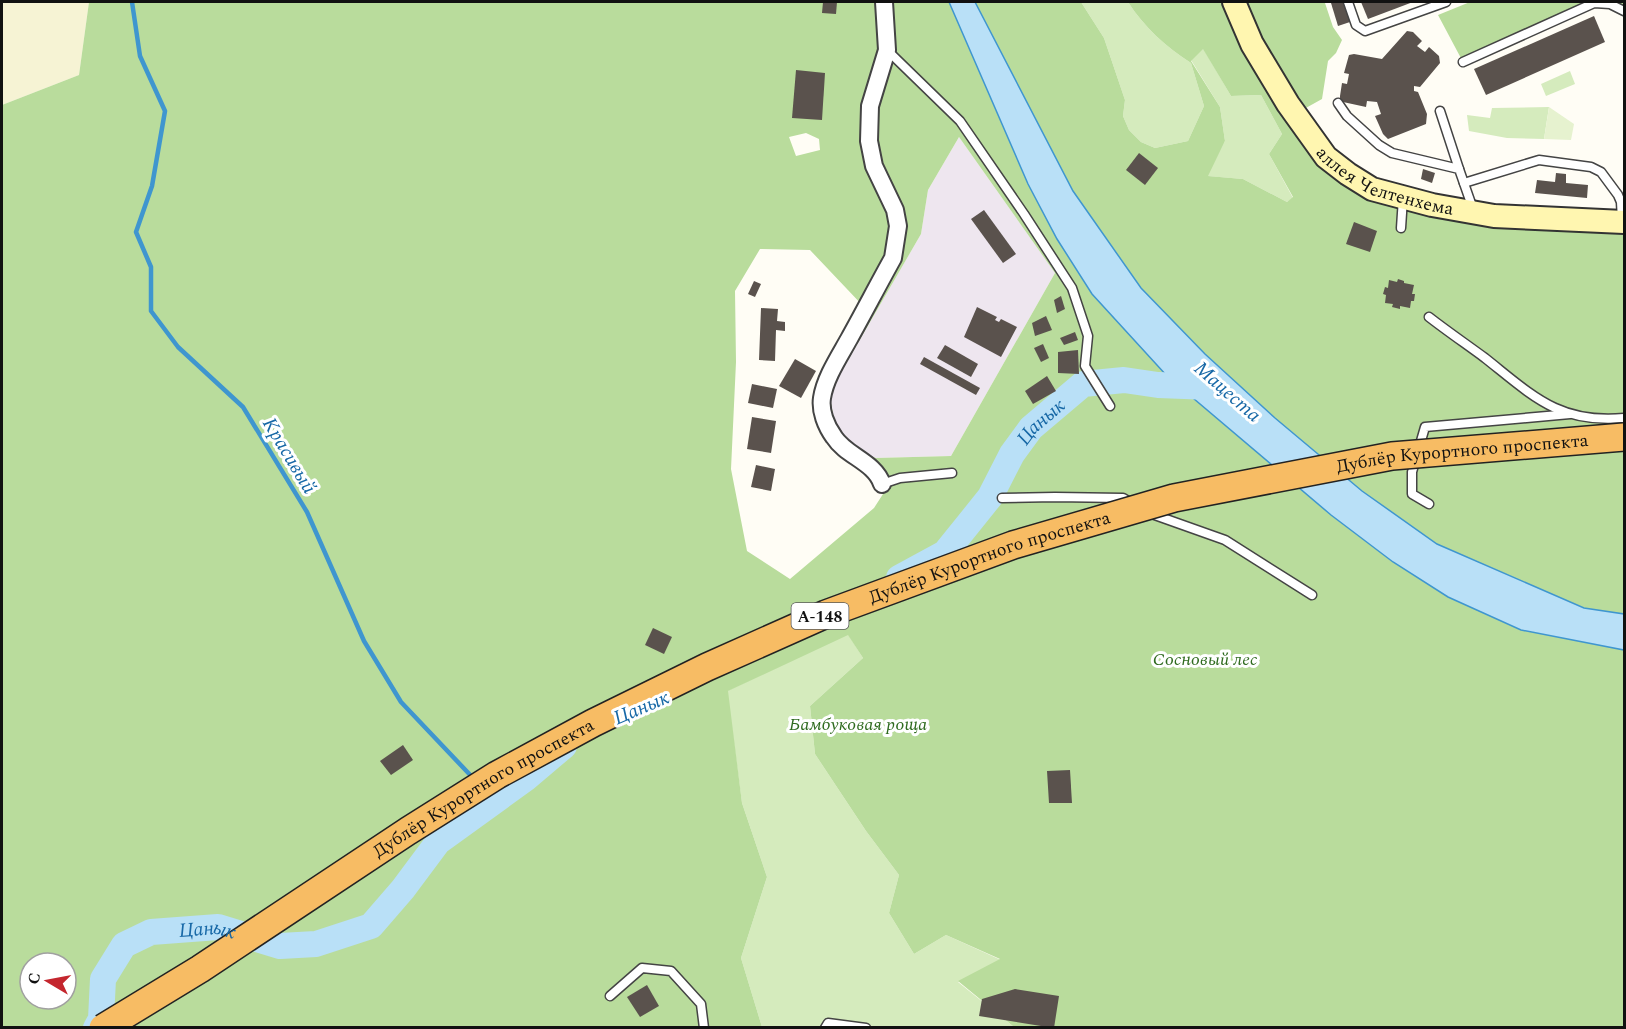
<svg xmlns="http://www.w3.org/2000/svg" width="1626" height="1029" font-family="Spectral,serif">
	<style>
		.industrial { fill: #eee6ef }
		.farmland { fill: #f6f3d4 }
		.green { fill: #d5ebbd }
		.forest { fill: #b9dc9c; fill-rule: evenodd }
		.pitch { fill: #e6f2cf }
		.water { fill: #b9e0f7; stroke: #3f96cf; stroke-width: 1.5 }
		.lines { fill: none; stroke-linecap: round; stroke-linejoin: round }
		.stream { stroke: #3f96cf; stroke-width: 4.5 }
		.river { stroke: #b9e0f7; stroke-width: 26 }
		.building { fill: #5a524d }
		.service-casing { stroke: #444; stroke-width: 11 }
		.minor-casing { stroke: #444; stroke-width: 20 }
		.secondary-casing { stroke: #333; stroke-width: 26 }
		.service { stroke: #fff; stroke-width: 8 }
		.minor { stroke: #fff; stroke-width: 16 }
		.secondary { stroke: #fff6b0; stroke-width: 22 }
		.trunk-bridge-casing { stroke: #222; stroke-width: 30; stroke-linecap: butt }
		.trunk-bridge { stroke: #f7bc64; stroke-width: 27 }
		.labels { text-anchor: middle; stroke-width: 6; stroke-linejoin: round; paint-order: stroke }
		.shield { fill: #fff; stroke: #585858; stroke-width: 1.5 }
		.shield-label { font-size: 16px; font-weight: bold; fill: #111 }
		.street-label { font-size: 18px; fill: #111; stroke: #fff }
		.park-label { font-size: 18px; font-style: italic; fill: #2f6b1f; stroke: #fff }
		.water-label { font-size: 20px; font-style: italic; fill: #1768a6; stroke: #fff }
	</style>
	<rect width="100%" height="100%" fill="#fffdf5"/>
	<polygon class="industrial" points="959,137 1055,273 951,456 876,458 856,451 837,434 829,393 921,234 928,190"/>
	<polygon class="farmland" points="2,2 89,2 79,75 2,105"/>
	<g class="green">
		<path d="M1081 2H1128C1144 27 1166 47 1191 63L1204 106 1188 141 1155 148 1141 142 1129 130 1123 116 1125 100 1104 38Z"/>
		<polygon points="1203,48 1231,96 1261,95 1282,134 1269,154 1293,198 1287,202 1243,179 1207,176 1225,141 1220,107 1191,60"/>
		<polygon points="1570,71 1575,84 1546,96 1541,84"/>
		<polygon points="1549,107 1544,139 1507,138 1469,131 1467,115 1490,118 1492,108"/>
		<polygon points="848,634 863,658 810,706 815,754 866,831 899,875 889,913 914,954 946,935 1001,960 958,982 1014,1027 762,1027 741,958 767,877 742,803 727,691"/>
	</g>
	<g class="forest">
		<path d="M89 2H949L1028 184 1057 239 1092 294 1167 376 1331 515 1393 562 1448 597 1521 630 1624 650V1027H1014L958 981 1000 959 946 935 914 954 889 913 899 875 866 831 815 754 810 706 863 658 848 635 728 691 742 803 767 877 741 958 762 1027H2V105L79 75ZM806 133 819 139 820 150 796 156 789 137ZM959 137 1055 273 951 456 876 458 856 451 837 434 829 393 921 234 928 190ZM760 249 810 250 865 308 834 367 822 397 823 410 826 422 833 436 843 448 880 478 883 494 874 508 790 579 747 551 731 469 736 362 735 291ZM30 963H66V999H30Z"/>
		<path d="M975 2H1081L1104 38 1125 100 1123 116 1129 130 1141 142 1155 148 1188 141 1204 106 1191 63C1166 47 1144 27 1128 2H1328L1325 3 1333 27 1342 40 1336 53 1328 61 1322 99 1295 114 1326 157 1403 197 1624 222V614L1584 608 1437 544 1362 491 1275 418 1205 354 1141 288 1073 191ZM1203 49 1231 96 1261 95 1282 134 1269 154 1293 197 1287 202 1243 179 1208 176 1225 141 1220 107 1191 61Z"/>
		<polygon points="1470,2 1624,2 1624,11 1594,3 1463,62 1438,15"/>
	</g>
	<polygon class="pitch" points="1549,107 1574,124 1571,140 1544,139"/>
	<polygon class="water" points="949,2 975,2 1073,191 1141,288 1205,354 1275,418 1362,491 1437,544 1584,608 1624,614 1624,650 1521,630 1448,597 1393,562 1331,515 1167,376 1092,294 1057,239 1028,184"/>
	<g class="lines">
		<g class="stream">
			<polyline points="132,2 140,56 165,111 152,186 136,232 151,267 151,311 178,347 243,407 307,512 364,641 401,702 474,779"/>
			<polyline points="486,792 494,801"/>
		</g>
		<g class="river">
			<path id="s1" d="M899 578 945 553 990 497 1012 454 1031 428 1083 384 1124 380 1158 385 1211 387"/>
			<path id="s2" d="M96 1028 101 1019 103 979 124 945 151 932 218 927 280 946 316 944 371 926 403 889 438 842 525 779 564 746"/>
		</g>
	</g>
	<g class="building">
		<polygon points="823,2 837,2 836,14 822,13"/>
		<polygon points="1334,2 1345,2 1353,21 1338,26 1331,3"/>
		<polygon points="1361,2 1413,2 1368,19"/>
		<polygon points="1594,16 1605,42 1486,95 1474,69"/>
		<polygon points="1407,31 1413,32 1422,41 1417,46 1425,52 1429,47 1439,56 1440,63 1420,87 1414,86 1414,91 1418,92 1427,114 1426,124 1388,139 1383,134 1375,116 1381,114 1377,102 1367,101 1366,107 1343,102 1340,100 1340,96 1342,83 1347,84 1349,74 1344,73 1349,55 1354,54 1382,59"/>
		<polygon points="796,70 825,73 822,120 792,118"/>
		<polygon points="1139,153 1158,168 1145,185 1126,170"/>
		<polygon points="1423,169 1435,173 1432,183 1421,179"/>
		<polygon points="1556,173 1566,174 1566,183 1588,185 1587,198 1535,193 1537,180 1555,182"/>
		<polygon points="984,210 1016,254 1003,263 971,219"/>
		<polygon points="1354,222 1377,231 1370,252 1346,244"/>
		<polygon points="1398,279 1404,281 1404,283 1414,285 1412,294 1415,294 1414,301 1411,301 1410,308 1400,306 1400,309 1392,307 1393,304 1385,303 1386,295 1383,294 1385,287 1388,288 1389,280 1397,282"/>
		<polygon points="754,281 761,284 755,297 748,294"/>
		<polygon points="1061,296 1065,309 1057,313 1054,300"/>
		<polygon points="977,307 997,317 995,320 999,322 1001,319 1017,327 1001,357 964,337"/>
		<polygon points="761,308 778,309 777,321 785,322 785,331 776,330 775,361 759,360"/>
		<polygon points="1046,316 1052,330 1035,336 1032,323"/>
		<polygon points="1075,332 1078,340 1064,345 1060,338"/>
		<polygon points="1043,344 1049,358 1041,362 1034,348"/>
		<polygon points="945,345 978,364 971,377 937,358"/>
		<polygon points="1078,350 1079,374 1058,373 1058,352"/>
		<polygon points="924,357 980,388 976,395 920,364"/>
		<polygon points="795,359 816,371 801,398 779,386"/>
		<polygon points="1047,376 1056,391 1033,404 1025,391"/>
		<polygon points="752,384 777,389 773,408 748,403"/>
		<polygon points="752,417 776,421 771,453 747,449"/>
		<polygon points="756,465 775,469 771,491 751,487"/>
		<polygon points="653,628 672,637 664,654 645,645"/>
		<polygon points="403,745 413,760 391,775 380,761"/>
		<polygon points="1070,770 1072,803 1049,803 1047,771"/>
		<polygon points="647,985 659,1006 640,1017 627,997"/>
		<polygon points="1015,989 1059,996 1054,1028 1041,1028 1041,1026 979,1016 982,999"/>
	</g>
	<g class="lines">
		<g class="service-casing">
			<g id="service">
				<polyline points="1348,2 1356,25 1365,31 1446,2"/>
				<polyline points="887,50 960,121 1024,214 1072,288 1088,336 1085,366 1110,406"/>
				<polyline points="1463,62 1594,3 1610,4 1624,11"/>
				<polyline points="1338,103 1347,116 1379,145 1392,153 1459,169 1473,209"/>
				<polyline points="1440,111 1459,169"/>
				<polyline points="1464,183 1539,160 1591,167 1601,172 1618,195 1621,202 1622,221"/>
				<polyline points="1401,228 1403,198"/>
				<path d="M1429 317C1447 331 1466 344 1485 358 1533 396 1559 424 1624 418"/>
				<polyline points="882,484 900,478 952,473"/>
				<polyline points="1002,498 1055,497 1123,498 1133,504"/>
				<polyline points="1429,504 1412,494 1412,472 1425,427 1570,414"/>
				<polyline points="1149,513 1225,540 1312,595"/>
				<polyline points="610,996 642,968 671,971 701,1004 704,1028"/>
				<polyline points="825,1028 828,1023 866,1028"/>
			</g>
		</g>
		<g class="minor-casing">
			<path id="minor" d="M882 484C875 462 846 456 834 437 826 426 820 411 822 398 825 378 839 357 849 339 864 312 878 285 893 258L898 226 895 210 874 166 869 141 870 106 887 50 884 2"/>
		</g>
		<g class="secondary-casing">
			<g id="secondary">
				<path id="s3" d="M1234 2 1252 44 1288 104 1326 157 1348 174 1372 189 1432 205 1494 216 1624 222"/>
			</g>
		</g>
		<use href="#service" class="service"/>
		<use href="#minor" class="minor"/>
		<use href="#secondary" class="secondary"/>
		<g class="trunk-bridge-casing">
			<g id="trunk-bridge">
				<path id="s4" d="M103 1028 200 969 408 831 497 775 593 723 707 667 826 614 1013 545 1174 498 1392 456 1624 437"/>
			</g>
		</g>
		<use href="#trunk-bridge" class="trunk-bridge"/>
	</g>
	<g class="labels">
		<rect class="shield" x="791.5" y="603" width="57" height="26" rx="4.5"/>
		<g class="shield-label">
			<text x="820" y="622">А-148</text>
		</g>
		<g class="street-label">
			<text dy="6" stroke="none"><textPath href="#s3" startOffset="246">аллея Челтенхема</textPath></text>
			<text dy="6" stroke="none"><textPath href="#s4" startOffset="1494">Дублёр Курортного проспекта</textPath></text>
			<text dy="6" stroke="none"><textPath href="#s4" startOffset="1008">Дублёр Курортного проспекта</textPath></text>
			<text dy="6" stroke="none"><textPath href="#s4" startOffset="450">Дублёр Курортного проспекта</textPath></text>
		</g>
		<g class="park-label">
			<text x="1205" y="665">Сосновый лес</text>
			<text x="858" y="730">Бамбуковая роща</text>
		</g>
		<g class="water-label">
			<text transform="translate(1228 391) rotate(41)" y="7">Мацеста</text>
			<text dy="7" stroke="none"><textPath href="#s1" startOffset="216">Цанык</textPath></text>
			<text transform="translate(290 455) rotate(59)" y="7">Красивый</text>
			<text transform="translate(641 707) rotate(-23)" y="7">Цанык</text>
			<text dy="7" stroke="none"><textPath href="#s2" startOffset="177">Цанык</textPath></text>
		</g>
	</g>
	<rect width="1626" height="1029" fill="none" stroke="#111111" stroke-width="6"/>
	<g transform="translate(48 981) rotate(280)"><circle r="28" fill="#ffffff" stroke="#a0a0a0" stroke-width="1.5"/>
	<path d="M0-4.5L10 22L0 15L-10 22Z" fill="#c4262e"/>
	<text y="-9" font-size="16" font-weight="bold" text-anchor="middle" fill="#111111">С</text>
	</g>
</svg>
